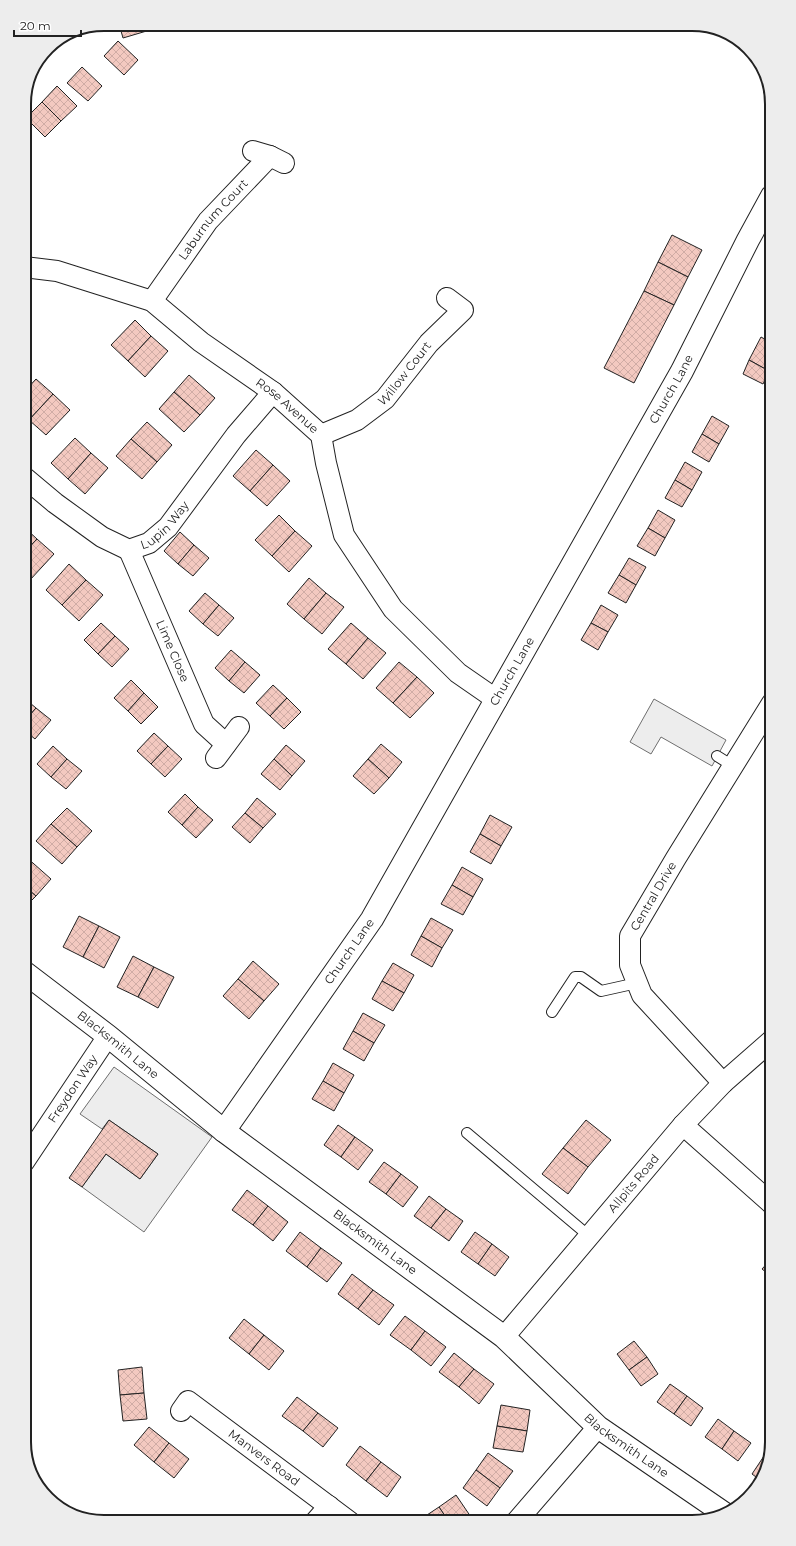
<svg xmlns="http://www.w3.org/2000/svg" width="796" height="1546" font-family="Montserrat,sans-serif">
	<style>
		.parking { fill: #ededed; stroke: #6f6f6f }
		.building { fill: url(#building-cross-hatch); stroke: #222 }
		.lines { fill: none; stroke-linecap: round; stroke-linejoin: round }
		.lane-casing { stroke: #222; stroke-width: 12 }
		.street-casing { stroke: #222; stroke-width: 22 }
		.secondary-casing { stroke: #222; stroke-width: 24 }
		.lane { stroke: #fff; stroke-width: 10 }
		.street { stroke: #fff; stroke-width: 20 }
		.secondary { stroke: #fff; stroke-width: 22 }
		.labels { text-anchor: middle; stroke-width: 3; stroke-linejoin: round; paint-order: stroke }
		.street-label { font-size: 12px; fill: #222; stroke: #fff }
		.rim { fill: none; stroke: #222; stroke-width: 2 }
	</style>
	<defs>
		<pattern id="building-cross-hatch" width="8" height="8" patternUnits="userSpaceOnUse"><rect width="8" height="8" fill="#f3c9c0"/><path d="M0 0l8 8M0 8l8-8" fill="none" stroke="#d0aca5"/></pattern>
	</defs>
	<rect width="100%" height="100%" fill="#fff"/>
	<g class="parking">
		<polygon points="654,699 726,740 712,766 661,737 651,754 630,742"/>
		<polygon points="114,1067 212,1137 144,1232 82,1187 106,1154 140,1179 158,1154 109,1120 102,1129 80,1114"/>
	</g>
	<g class="building">
		<polygon points="119,24 148,24 150,30 123,38"/>
		<polygon points="118,41 138,60 124,75 104,56"/>
		<polygon points="82,67 102,86 88,101 67,83"/>
		<polygon points="57,86 77,106 61,121 42,102"/>
		<polygon points="42,102 61,121 45,137 26,118"/>
		<polygon points="672,235 702,250 688,277 658,262"/>
		<polygon points="658,262 688,277 674,305 644,291"/>
		<polygon points="644,291 674,305 634,383 604,368"/>
		<polygon points="135,320 151,336 128,361 111,345"/>
		<polygon points="151,336 168,351 145,377 128,361"/>
		<polygon points="761,337 772,343 772,365 769,371 749,360"/>
		<polygon points="749,360 769,371 763,384 743,374"/>
		<polygon points="189,375 215,398 200,415 174,392"/>
		<polygon points="36,379 53,394 29,420 24,415 24,392"/>
		<polygon points="174,392 200,415 184,432 159,409"/>
		<polygon points="53,394 70,410 46,435 29,420"/>
		<polygon points="712,416 729,426 719,444 702,434"/>
		<polygon points="147,422 172,445 157,462 131,439"/>
		<polygon points="702,434 719,444 709,462 692,452"/>
		<polygon points="75,438 91,453 68,479 51,463"/>
		<polygon points="131,439 157,462 142,479 116,456"/>
		<polygon points="256,450 273,465 250,491 233,476"/>
		<polygon points="91,453 108,468 85,494 68,479"/>
		<polygon points="685,462 702,472 692,490 675,480"/>
		<polygon points="273,465 290,481 267,506 250,491"/>
		<polygon points="675,480 692,490 682,507 665,498"/>
		<polygon points="658,510 675,520 665,538 648,528"/>
		<polygon points="279,515 295,531 272,556 255,540"/>
		<polygon points="24,527 37,539 24,553"/>
		<polygon points="648,528 665,538 655,556 637,546"/>
		<polygon points="295,531 312,546 289,572 272,556"/>
		<polygon points="180,532 194,545 178,564 164,551"/>
		<polygon points="37,539 54,554 30,580 24,574 24,553"/>
		<polygon points="194,545 209,558 193,576 178,564"/>
		<polygon points="629,558 646,567 636,585 619,575"/>
		<polygon points="69,564 86,580 62,605 46,590"/>
		<polygon points="619,575 636,585 626,603 608,593"/>
		<polygon points="309,578 326,593 304,619 287,604"/>
		<polygon points="86,580 103,595 79,621 62,605"/>
		<polygon points="205,593 219,605 203,624 189,611"/>
		<polygon points="326,593 344,607 322,634 304,619"/>
		<polygon points="219,605 234,618 218,636 203,624"/>
		<polygon points="601,605 618,615 608,632 591,623"/>
		<polygon points="101,623 115,636 98,654 84,640"/>
		<polygon points="351,623 368,638 346,664 328,649"/>
		<polygon points="591,623 608,632 598,650 581,640"/>
		<polygon points="115,636 129,649 112,667 98,654"/>
		<polygon points="368,638 386,653 363,679 346,664"/>
		<polygon points="231,650 245,662 229,681 215,668"/>
		<polygon points="245,662 260,675 244,693 229,681"/>
		<polygon points="399,662 417,677 393,703 376,688"/>
		<polygon points="417,677 434,693 410,718 393,703"/>
		<polygon points="131,680 144,693 128,711 114,698"/>
		<polygon points="273,685 287,698 270,716 256,703"/>
		<polygon points="144,693 158,707 141,724 128,711"/>
		<polygon points="24,698 36,708 24,722"/>
		<polygon points="287,698 301,712 284,729 270,716"/>
		<polygon points="36,708 51,720 35,739 24,730 24,722"/>
		<polygon points="154,733 168,746 151,764 137,751"/>
		<polygon points="381,744 402,762 389,778 368,759"/>
		<polygon points="286,745 305,761 292,776 274,759"/>
		<polygon points="53,746 67,759 51,777 37,764"/>
		<polygon points="168,746 182,759 165,777 151,764"/>
		<polygon points="67,759 82,771 66,789 51,777"/>
		<polygon points="274,759 292,776 280,790 261,774"/>
		<polygon points="368,759 389,778 374,794 353,776"/>
		<polygon points="185,794 198,807 182,825 168,812"/>
		<polygon points="257,798 276,814 263,828 245,813"/>
		<polygon points="198,807 213,820 196,838 182,825"/>
		<polygon points="67,808 92,831 77,847 51,824"/>
		<polygon points="245,813 263,828 250,843 232,827"/>
		<polygon points="490,815 512,827 501,846 480,834"/>
		<polygon points="51,824 77,847 62,864 36,841"/>
		<polygon points="480,834 501,846 491,864 470,852"/>
		<polygon points="25,856 51,879 36,896 24,886"/>
		<polygon points="462,867 483,879 473,897 452,885"/>
		<polygon points="452,885 473,897 463,915 441,904"/>
		<polygon points="24,886 36,896 24,908"/>
		<polygon points="79,916 99,926 83,957 63,947"/>
		<polygon points="431,918 453,930 442,948 421,936"/>
		<polygon points="99,926 120,937 104,968 83,957"/>
		<polygon points="421,936 442,948 432,967 411,955"/>
		<polygon points="133,956 154,967 138,997 117,987"/>
		<polygon points="253,961 279,984 264,1001 238,979"/>
		<polygon points="393,963 414,975 404,993 382,981"/>
		<polygon points="154,967 174,977 158,1008 138,997"/>
		<polygon points="238,979 264,1001 249,1019 223,996"/>
		<polygon points="382,981 404,993 393,1011 372,999"/>
		<polygon points="363,1013 385,1025 374,1043 353,1031"/>
		<polygon points="353,1031 374,1043 364,1061 343,1049"/>
		<polygon points="333,1063 354,1075 344,1093 323,1081"/>
		<polygon points="323,1081 344,1093 334,1111 312,1099"/>
		<polygon points="109,1120 158,1154 140,1179 106,1154 82,1187 69,1178"/>
		<polygon points="586,1120 611,1140 588,1167 563,1148"/>
		<polygon points="338,1125 355,1137 341,1157 324,1145"/>
		<polygon points="355,1137 373,1150 358,1170 341,1157"/>
		<polygon points="563,1148 588,1167 568,1194 542,1174"/>
		<polygon points="384,1162 401,1174 386,1194 369,1182"/>
		<polygon points="401,1174 418,1187 403,1207 386,1194"/>
		<polygon points="247,1190 268,1206 253,1225 232,1210"/>
		<polygon points="429,1196 446,1209 431,1228 414,1216"/>
		<polygon points="268,1206 288,1222 273,1241 253,1225"/>
		<polygon points="446,1209 463,1221 449,1241 431,1228"/>
		<polygon points="300,1232 321,1248 307,1267 286,1251"/>
		<polygon points="475,1232 492,1244 478,1264 461,1252"/>
		<polygon points="492,1244 509,1257 495,1276 478,1264"/>
		<polygon points="321,1248 342,1263 327,1282 307,1267"/>
		<polygon points="772,1258 772,1277 762,1269"/>
		<polygon points="352,1274 373,1290 358,1309 338,1294"/>
		<polygon points="373,1290 394,1305 379,1325 358,1309"/>
		<polygon points="405,1316 425,1331 411,1350 390,1335"/>
		<polygon points="244,1319 264,1335 249,1354 229,1338"/>
		<polygon points="425,1331 446,1347 431,1366 411,1350"/>
		<polygon points="264,1335 284,1351 269,1370 249,1354"/>
		<polygon points="634,1341 647,1357 629,1370 617,1354"/>
		<polygon points="454,1353 474,1369 459,1387 439,1372"/>
		<polygon points="647,1357 658,1374 641,1386 629,1370"/>
		<polygon points="142,1367 144,1393 120,1395 118,1370"/>
		<polygon points="474,1369 494,1384 479,1404 459,1387"/>
		<polygon points="670,1384 687,1396 674,1414 657,1402"/>
		<polygon points="144,1393 147,1419 123,1421 120,1395"/>
		<polygon points="687,1396 703,1408 691,1426 674,1414"/>
		<polygon points="297,1397 318,1413 303,1431 282,1416"/>
		<polygon points="501,1405 530,1410 527,1431 497,1426"/>
		<polygon points="318,1413 338,1428 323,1447 303,1431"/>
		<polygon points="718,1419 734,1431 722,1449 705,1437"/>
		<polygon points="497,1426 527,1431 523,1452 493,1448"/>
		<polygon points="149,1427 169,1443 154,1462 134,1445"/>
		<polygon points="734,1431 751,1443 738,1461 722,1449"/>
		<polygon points="169,1443 189,1459 174,1478 154,1462"/>
		<polygon points="360,1446 381,1462 366,1481 346,1465"/>
		<polygon points="488,1453 513,1471 500,1488 476,1470"/>
		<polygon points="764,1456 767,1458 760,1480 752,1474"/>
		<polygon points="381,1462 401,1477 387,1497 366,1481"/>
		<polygon points="476,1470 500,1488 487,1506 463,1488"/>
		<polygon points="456,1495 473,1520 471,1522 449,1522 439,1507"/>
		<polygon points="439,1507 449,1522 422,1522 421,1519"/>
		<polygon points="651,1516 660,1522 647,1522"/>
	</g>
	<g class="lines">
		<g class="lane-casing">
			<g id="lane">
				<polyline points="717,756 733,766"/>
				<polyline points="552,1012 575,977 581,977 601,991 637,983"/>
				<polyline points="467,1133 589,1236"/>
			</g>
		</g>
		<g class="street-casing">
			<g id="street">
				<polyline points="270,156 284,163"/>
				<path id="s1" d="M24 267 57 271 152 301 201 342 273 392 321 435 326 463 344 535 393 609 458 673 497 700"/>
				<path id="s2" d="M152 301 208 221 270 156 253 151"/>
				<path id="s3" d="M321 435 357 420 385 399 429 343 463 310 447 298"/>
				<path id="s4" d="M24 477 55 503 102 537 129 550 149 543 168 527 236 435 273 392"/>
				<path id="s5" d="M129 550 204 724 226 744"/>
				<polyline points="216,758 239,727"/>
				<path id="s6" d="M723 1083 642 995 630 965V936L676 858 772 703"/>
				<polyline points="683,1125 772,1204"/>
				<path id="s7" d="M24 1162 108 1036"/>
				<path id="s8" d="M504 1337 683 1125 723 1083 772 1040"/>
				<path id="s9" d="M181 1411 188 1401 350 1522"/>
				<polyline points="315,1522 329,1506"/>
				<polyline points="516,1522 598,1427"/>
			</g>
		</g>
		<g class="secondary-casing">
			<g id="secondary">
				<path id="s10" d="M24 972 108 1036 224 1131 504 1337 598 1427 725 1514"/>
				<path id="s11" d="M224 1131 372 919 682 371 748 240 772 196"/>
			</g>
		</g>
		<use href="#lane" class="lane"/>
		<use href="#street" class="street"/>
		<use href="#secondary" class="secondary"/>
	</g>
	<g class="labels">
		<g class="street-label">
			<text dy="4" stroke="none"><textPath href="#s2" startOffset="102">Laburnum Court</textPath></text>
			<text dy="4" stroke="none"><textPath href="#s3" startOffset="106">Willow Court</textPath></text>
			<text dy="4" stroke="none"><textPath href="#s11" startOffset="867">Church Lane</textPath></text>
			<text dy="4" stroke="none"><textPath href="#s1" startOffset="304">Rose Avenue</textPath></text>
			<text dy="4" stroke="none"><textPath href="#s4" startOffset="173">Lupin Way</textPath></text>
			<text dy="4" stroke="none"><textPath href="#s5" startOffset="110">Lime Close</textPath></text>
			<text dy="4" stroke="none"><textPath href="#s11" startOffset="543">Church Lane</textPath></text>
			<text dy="4" stroke="none"><textPath href="#s6" startOffset="227">Central Drive</textPath></text>
			<text dy="4" stroke="none"><textPath href="#s11" startOffset="219">Church Lane</textPath></text>
			<text dy="4" stroke="none"><textPath href="#s10" startOffset="119">Blacksmith Lane</textPath></text>
			<text dy="4" stroke="none"><textPath href="#s7" startOffset="88">Freydon Way</textPath></text>
			<text dy="4" stroke="none"><textPath href="#s8" startOffset="201">Allpits Road</textPath></text>
			<text dy="4" stroke="none"><textPath href="#s10" startOffset="443">Blacksmith Lane</textPath></text>
			<text dy="4" stroke="none"><textPath href="#s10" startOffset="767">Blacksmith Lane</textPath></text>
			<text dy="4" stroke="none"><textPath href="#s9" startOffset="107">Manvers Road</textPath></text>
		</g>
	</g>
	<path d="M0 0H796V1546H0ZM104 31H692A73 73 0 0 1 765 104V1442A73 73 0 0 1 692 1515H104A73 73 0 0 1 31 1442V104A73 73 0 0 1 104 31Z" fill="#ededed" fill-rule="evenodd"/>
	<path class="rim" d="M104 31H692A73 73 0 0 1 765 104V1442A73 73 0 0 1 692 1515H104A73 73 0 0 1 31 1442V104A73 73 0 0 1 104 31Z"/>
	<path d="M14 30v6h67v-6" fill="none" stroke="#222222" stroke-width="2"/>
	<text x="20" y="30" font-size="12" fill="#222222" stroke="#ffffff" stroke-width="3" paint-order="stroke">20 m</text>
</svg>
